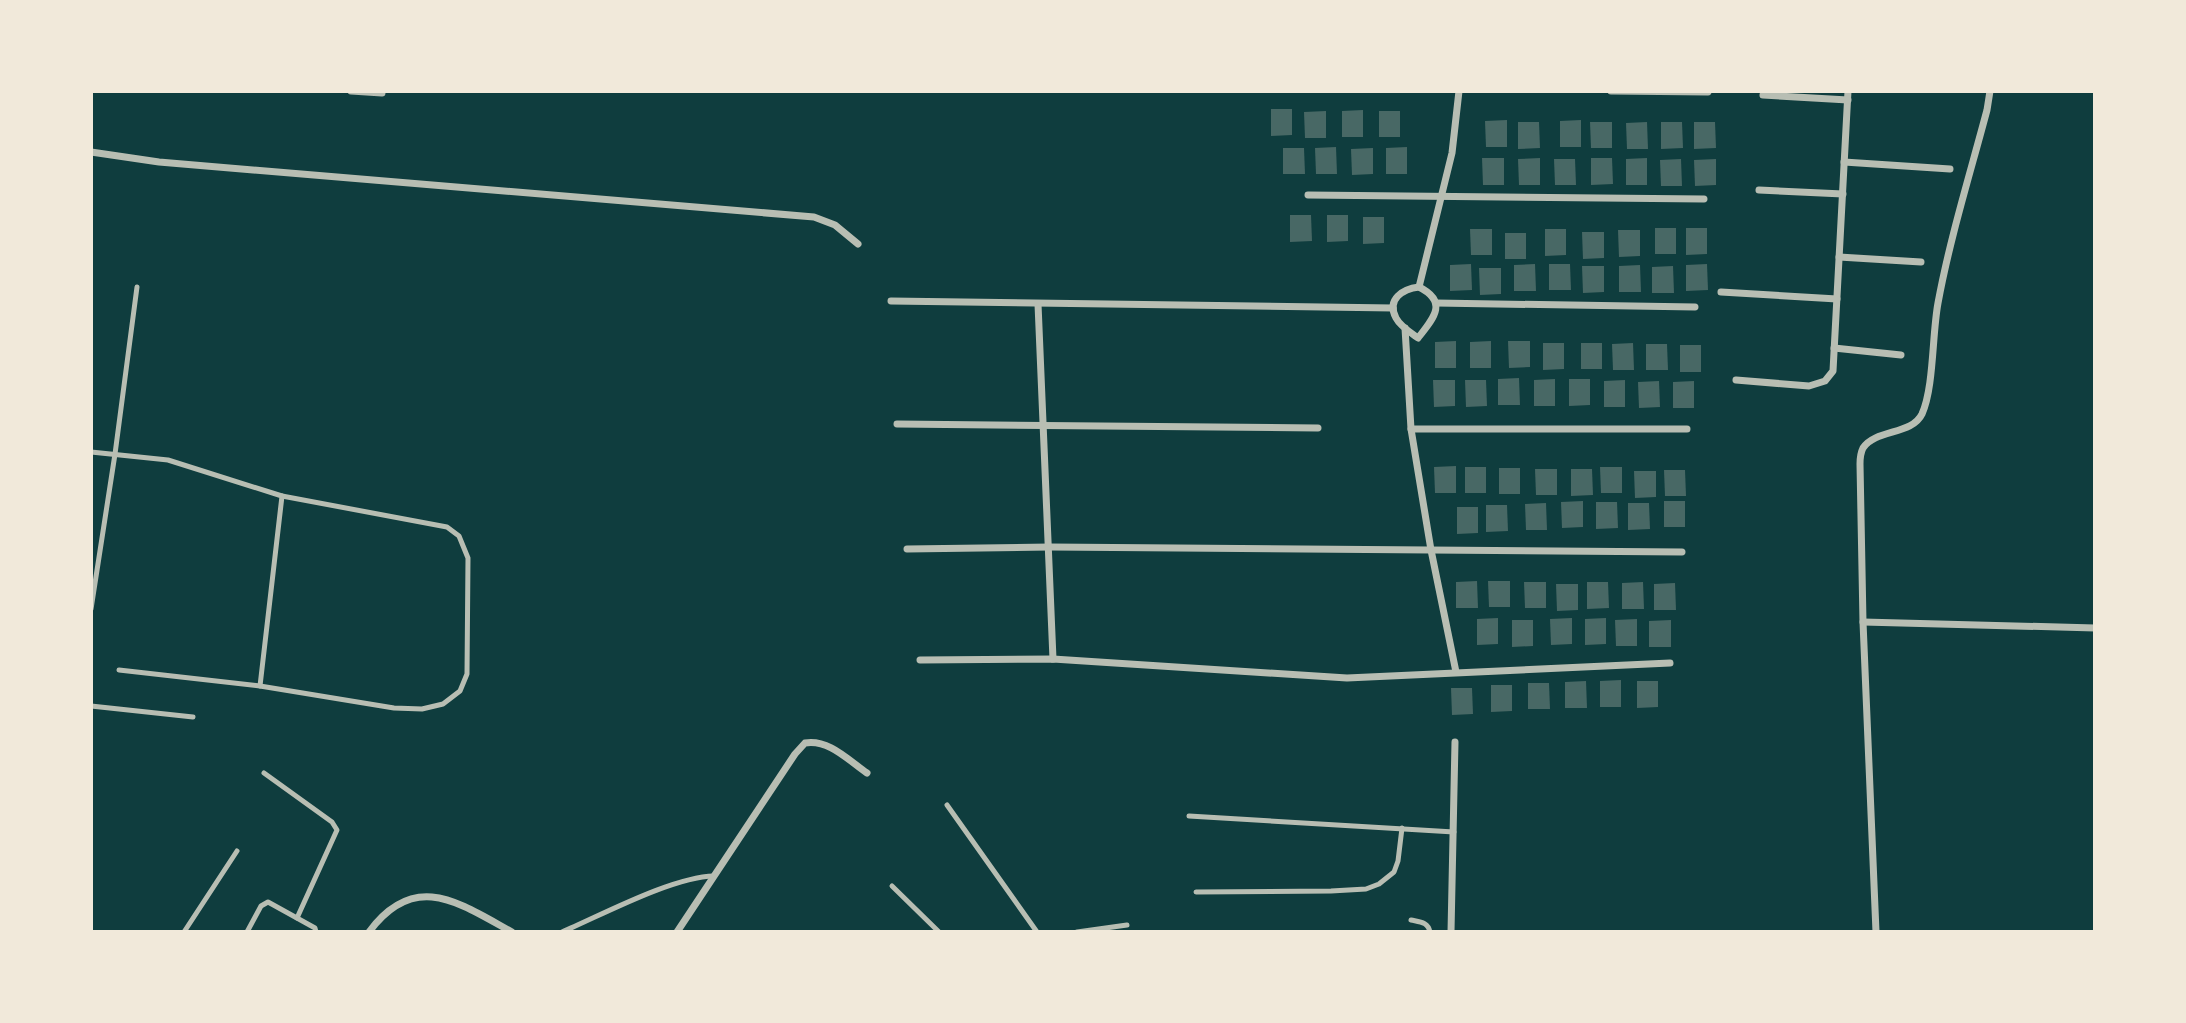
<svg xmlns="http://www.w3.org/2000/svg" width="2186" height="1023" font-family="'Roboto Serif',serif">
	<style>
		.building { fill: #486865 }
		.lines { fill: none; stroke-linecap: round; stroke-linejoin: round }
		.service { stroke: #b8beb3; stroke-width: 5 }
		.minor { stroke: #b8beb3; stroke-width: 7 }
	</style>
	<rect width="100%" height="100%" fill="#0f3d3e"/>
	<g class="building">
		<polygon points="1271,109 1292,109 1292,135 1271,136"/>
		<polygon points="1363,110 1363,137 1342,137 1342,111"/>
		<polygon points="1326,111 1326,138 1305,138 1304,112"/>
		<rect x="1379" y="111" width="21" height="26"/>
		<polygon points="1507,120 1507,147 1486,147 1485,121"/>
		<polygon points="1581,120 1581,147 1560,147 1560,121"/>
		<polygon points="1518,122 1539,122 1540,148 1518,149"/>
		<polygon points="1590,122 1612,122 1612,148 1591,148"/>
		<polygon points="1647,122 1648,149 1627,149 1626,123"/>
		<polygon points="1661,122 1682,122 1683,148 1661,149"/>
		<polygon points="1694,122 1715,122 1716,148 1694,149"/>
		<polygon points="1336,147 1337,174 1316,174 1315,148"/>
		<polygon points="1407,147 1407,174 1386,174 1386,148"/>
		<polygon points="1283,148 1304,148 1305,174 1283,174"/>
		<polygon points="1373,148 1373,174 1352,175 1351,149"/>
		<polygon points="1482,158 1504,158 1504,185 1483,185"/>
		<polygon points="1540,158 1540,185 1519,185 1518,159"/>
		<polygon points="1591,158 1612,158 1613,184 1591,185"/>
		<polygon points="1647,158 1647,185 1626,185 1626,159"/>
		<polygon points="1554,159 1575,159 1576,185 1555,185"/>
		<polygon points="1681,159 1682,186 1661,186 1660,160"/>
		<polygon points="1716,159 1716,185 1695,186 1694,160"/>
		<polygon points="1290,215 1311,215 1312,241 1290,242"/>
		<polygon points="1327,215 1348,215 1348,241 1327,242"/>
		<polygon points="1363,217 1384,217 1384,243 1363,244"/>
		<rect x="1655" y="228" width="21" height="26"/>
		<polygon points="1686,228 1707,228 1707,254 1686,255"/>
		<polygon points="1470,229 1492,229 1492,255 1471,255"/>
		<polygon points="1545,229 1566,229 1566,255 1545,256"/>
		<polygon points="1618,230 1640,230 1640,256 1619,257"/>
		<polygon points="1582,232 1604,232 1604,258 1583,259"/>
		<rect x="1505" y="233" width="21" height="26"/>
		<polygon points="1471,264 1472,290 1450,291 1450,265"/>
		<polygon points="1535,264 1536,291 1514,291 1514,265"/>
		<polygon points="1549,264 1570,264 1571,290 1549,290"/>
		<polygon points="1707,264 1708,290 1686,291 1686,265"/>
		<polygon points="1640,265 1641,292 1619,292 1619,266"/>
		<polygon points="1582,266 1604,266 1604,292 1583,293"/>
		<polygon points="1673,266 1674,293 1652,293 1652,267"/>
		<polygon points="1479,268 1501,268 1501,294 1480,295"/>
		<polygon points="1456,341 1456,368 1435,368 1435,342"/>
		<polygon points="1491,341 1491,368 1470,368 1470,342"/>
		<polygon points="1508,341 1530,341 1530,367 1509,368"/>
		<polygon points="1543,343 1564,343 1564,369 1543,370"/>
		<rect x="1581" y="343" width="21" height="26"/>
		<polygon points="1633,343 1634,370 1613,370 1612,344"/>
		<polygon points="1646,344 1667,344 1668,370 1646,370"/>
		<rect x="1680" y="345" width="21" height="27"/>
		<polygon points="1519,378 1520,405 1498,405 1498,379"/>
		<polygon points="1555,379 1555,406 1534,406 1534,380"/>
		<polygon points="1569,379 1590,379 1590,405 1569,406"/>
		<polygon points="1433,380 1455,380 1455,406 1434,407"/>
		<polygon points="1465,380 1486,380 1487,406 1466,407"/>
		<polygon points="1625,380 1625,407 1604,407 1604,381"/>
		<polygon points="1659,381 1660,407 1639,408 1638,382"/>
		<polygon points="1694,381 1694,408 1673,408 1673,382"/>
		<polygon points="1456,466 1456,493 1435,493 1434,467"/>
		<rect x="1465" y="467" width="21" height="26"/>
		<polygon points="1600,467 1622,467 1622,493 1601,493"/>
		<rect x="1499" y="468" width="21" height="26"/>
		<polygon points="1535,469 1557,469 1557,495 1536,495"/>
		<polygon points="1571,469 1592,469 1593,495 1571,496"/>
		<polygon points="1664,470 1685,470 1686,496 1665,496"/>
		<polygon points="1634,471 1656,471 1656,497 1635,498"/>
		<polygon points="1583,501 1583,527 1562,528 1561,502"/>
		<rect x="1664" y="501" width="21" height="26"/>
		<polygon points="1596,502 1617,502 1618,528 1596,529"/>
		<polygon points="1546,503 1547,530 1526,530 1525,504"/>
		<polygon points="1628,503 1649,503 1650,529 1628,530"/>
		<polygon points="1486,505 1507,505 1508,531 1486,532"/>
		<polygon points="1457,507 1478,507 1478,533 1457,534"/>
		<polygon points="1477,581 1478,608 1456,608 1456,582"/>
		<polygon points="1488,581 1510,581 1510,607 1489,607"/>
		<polygon points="1524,582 1546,582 1546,608 1525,608"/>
		<polygon points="1587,582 1608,582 1609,608 1587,609"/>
		<polygon points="1643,582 1644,609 1622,609 1622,583"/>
		<polygon points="1675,583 1676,610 1654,610 1654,584"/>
		<polygon points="1556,584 1578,584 1578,610 1557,611"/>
		<polygon points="1498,618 1498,644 1477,645 1477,619"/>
		<polygon points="1572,618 1572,644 1551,645 1550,619"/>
		<polygon points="1606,618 1606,644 1585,645 1585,619"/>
		<polygon points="1637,619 1637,646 1616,646 1615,620"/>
		<polygon points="1512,620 1533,620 1533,646 1512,647"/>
		<polygon points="1671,620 1671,647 1649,647 1649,621"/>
		<polygon points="1621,680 1621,707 1600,707 1600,681"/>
		<polygon points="1586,681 1587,708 1565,708 1565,682"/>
		<polygon points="1637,681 1658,681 1658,707 1637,708"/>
		<polygon points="1528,683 1549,683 1550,709 1528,709"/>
		<polygon points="1491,685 1512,685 1512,711 1491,712"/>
		<polygon points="1451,688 1472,688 1473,714 1452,715"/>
	</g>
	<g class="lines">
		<g class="service">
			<polyline points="91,452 168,460 282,496 260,686"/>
			<polyline points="91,609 115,454 137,287"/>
			<polyline points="119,670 260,686 394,708 422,709 443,704 460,691 467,674 468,558 459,536 447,527 282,496"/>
			<polyline points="91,706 193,717"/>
			<polyline points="264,773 332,822 337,830 297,918"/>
			<polyline points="947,805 1037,932"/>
			<polyline points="1189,816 1454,832"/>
			<polyline points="892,886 939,932"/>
			<polyline points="1196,892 1331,891 1366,889 1379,884 1394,872 1398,861 1402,828"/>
			<path d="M1411 920C1420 922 1428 922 1430 932"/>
			<polyline points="184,932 237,851"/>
			<polyline points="247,932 261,906 268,902 315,928 316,932"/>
			<path d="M562 932C602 915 672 877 714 876"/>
			<polyline points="1077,932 1127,925"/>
		</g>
		<g class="minor">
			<polyline points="351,91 382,93"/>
			<polyline points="1611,91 1708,92"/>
			<polyline points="1763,95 1848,100"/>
			<polyline points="91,152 159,162 814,217 835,225 858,244"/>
			<polyline points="1844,162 1950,169"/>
			<polyline points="1759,190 1843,194"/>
			<polyline points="1308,195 1704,199"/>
			<polyline points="1839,257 1921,262"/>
			<polyline points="1419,287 1452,153 1459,91"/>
			<path d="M1419 287C1449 302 1433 319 1418 338 1411 333 1400 326 1396 318 1386 299 1403 289 1419 287Z"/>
			<polyline points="1721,292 1837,299"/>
			<polyline points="891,301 1393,308"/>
			<polyline points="1436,303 1695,307"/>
			<polyline points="1038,304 1053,659"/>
			<polyline points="1405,328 1411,429 1431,550 1456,672"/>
			<polyline points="1834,348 1901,355"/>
			<polyline points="1736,380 1809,386 1825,381 1833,371 1848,91"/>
			<polyline points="897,424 1318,428"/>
			<polyline points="1411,429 1687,429"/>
			<polyline points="907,549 1050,547 1682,552"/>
			<polyline points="1863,622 2095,628"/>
			<polyline points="920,660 1053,659 1347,678 1670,663"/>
			<path d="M369 932C415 870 459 903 512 932"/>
			<path d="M677 932 795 754 805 743C829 739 848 760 867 773"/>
			<polyline points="1451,932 1455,742"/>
			<path d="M1876 932 1863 622 1860 464C1860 460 1861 452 1863 448 1876 429 1912 435 1922 414 1934 387 1932 335 1938 303 1950 238 1970 174 1987 110L1990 91"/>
		</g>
	</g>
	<rect width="2186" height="1023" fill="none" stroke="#f1e9da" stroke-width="186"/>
</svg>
